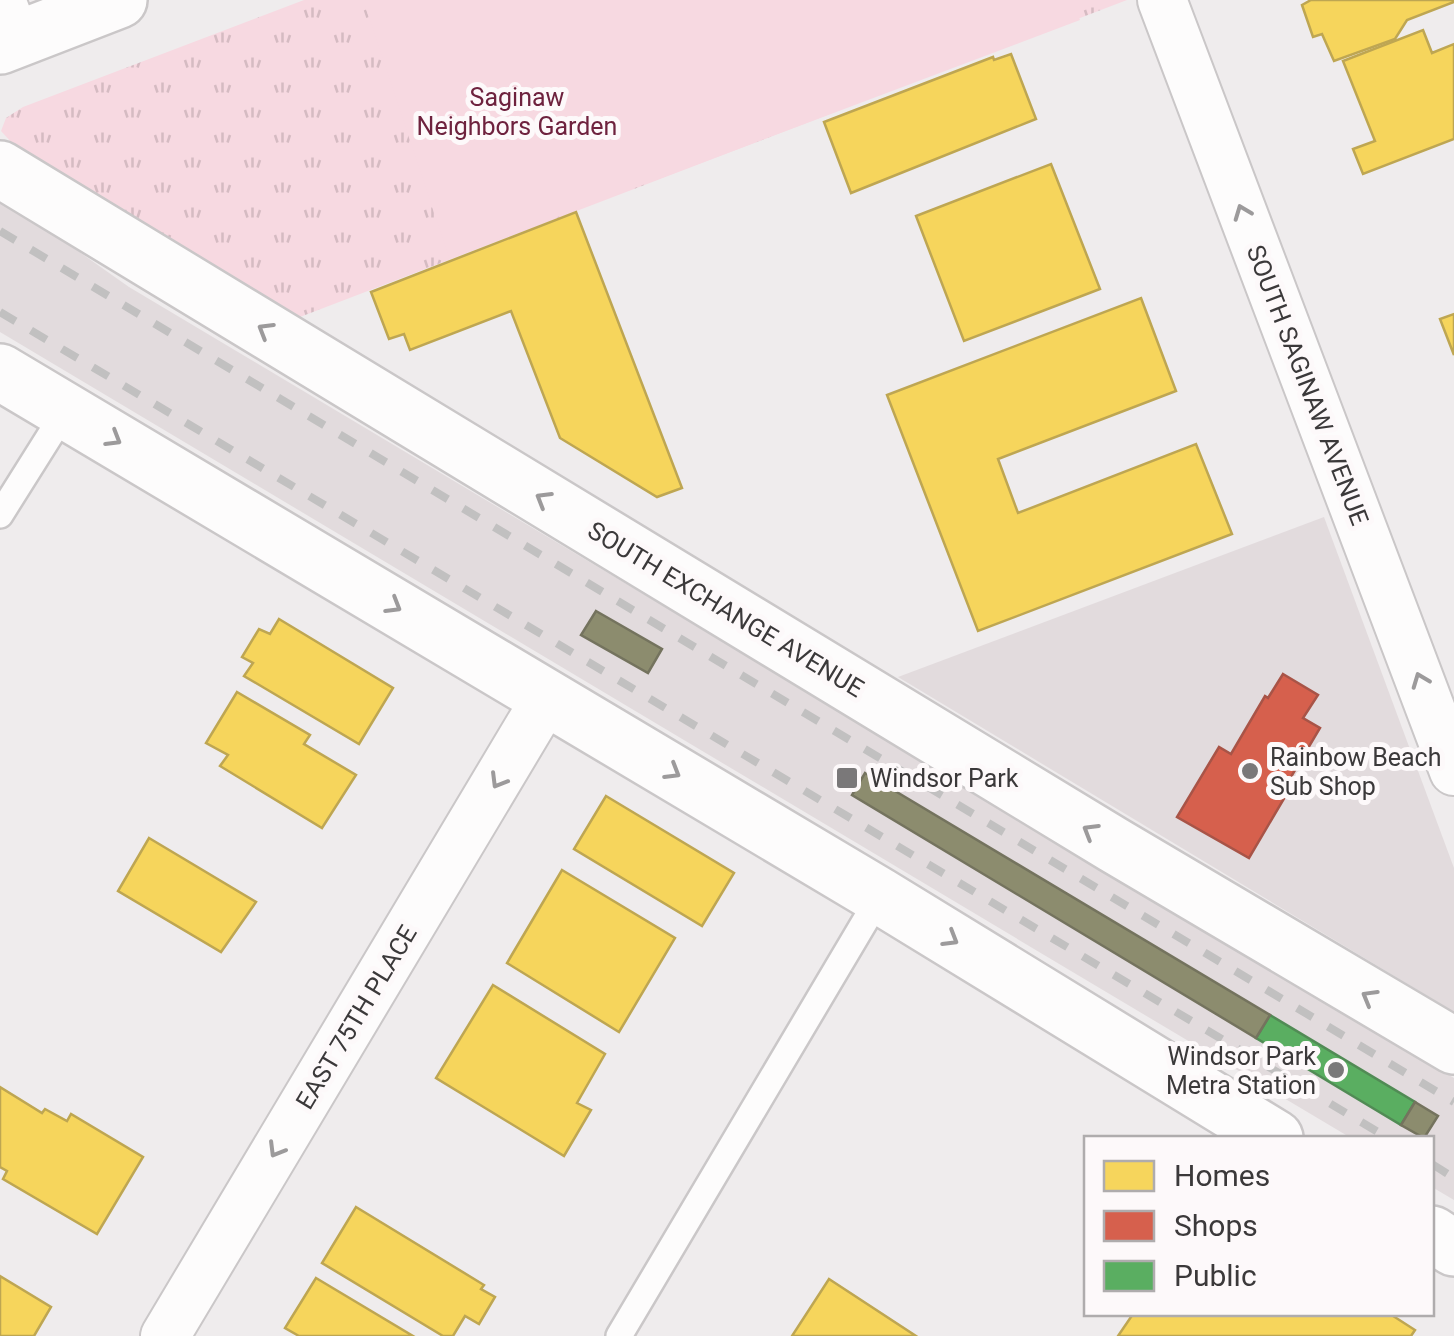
<svg xmlns="http://www.w3.org/2000/svg" width="1454" height="1336" font-family="Roboto,sans-serif">
	<style>
		.built { fill: #e2dbdd }
		.grass { fill: url(#grass-tufts) }
		.garden { fill: #f7d9e1 }
		.homes { fill: #f6d55c; stroke: #bea652; stroke-width: 2.5 }
		.shops { fill: #d6604d; stroke: #a85447; stroke-width: 2.5 }
		.public { fill: #5aae61; stroke: #518b55; stroke-width: 2.5 }
		.industry { fill: #8c8c6e; stroke: #74735e; stroke-width: 2.5 }
		.lines { fill: none; stroke-linecap: round; stroke-linejoin: round }
		.service-casing { stroke: #cac7c8; stroke-width: 30 }
		.minor-casing { stroke: #cac7c8; stroke-width: 52 }
		.tertiary-casing { stroke: #cac7c8; stroke-width: 60 }
		.service { stroke: #fdfcfc; stroke-width: 25 }
		.minor { stroke: #fdfcfc; stroke-width: 48 }
		.tertiary { stroke: #fdfcfc; stroke-width: 55 }
		.rail { stroke: #c1c0c0; stroke-width: 8; stroke-dasharray: 18 18; stroke-linecap: butt }
		.oneway { stroke: #9c9a9b }
		.poi-dot { fill: #7a7879; stroke: #fdf9fa; stroke-width: 4 }
		.labels { text-anchor: middle; stroke-width: 10; stroke-linejoin: round; paint-order: stroke }
		.park-label { font-size: 25px; fill: #6e223e; stroke: #fdf9fa }
		.street-label { font-size: 25px; fill: #3b393a; stroke: #fdf9fa }
		.poi-label { font-size: 25px; fill: #3b393a; stroke: #fdf9fa; text-anchor: start }
	</style>
	<defs>
		<pattern id="grass-tufts" width="24" height="20" patternUnits="userSpaceOnUse" patternTransform="scale(2.5)"><rect width="24" height="20" fill="#f7d9e1"/><path d="M3 7l-1-3M5 7V3M7 7l1-3M15 17l-1-3M17 17v-4M19 17l1-3" fill="none" stroke="#d5bbc2"/></pattern>
	</defs>
	<rect width="100%" height="100%" fill="#efeced"/>
	<g class="built">
		<polygon points="0,196 129,287 1454,1078 1454,1200 1432,1187 1432,1138 1351,1138 0,332"/>
		<polygon points="1324,517 1454,868 1454,1012 898,677"/>
	</g>
	<polygon class="grass" points="304,0 1127,0 300,317 12,143 1,131 6,118 23,107"/>
	<polygon class="garden" points="380,0 1072,0 1080,20 449,258 365,6"/>
	<g class="homes">
		<polygon points="1311,0 1454,0 1454,2 1407,20 1395,39 1334,61 1322,34 1313,37 1302,5"/>
		<polygon points="1423,30 1432,53 1454,44 1454,139 1363,174 1353,149 1375,141 1343,61"/>
		<polygon points="1011,54 1036,119 851,193 824,122 993,57 994,60"/>
		<polygon points="1051,164 1100,289 964,341 916,216"/>
		<polygon points="576,212 682,488 657,497 560,438 511,311 410,350 404,334 389,339 371,292"/>
		<polygon points="1141,298 1176,391 998,459 1018,513 1196,444 1232,534 978,631 887,395"/>
		<polygon points="1454,314 1454,355 1440,319"/>
		<polygon points="279,619 393,688 359,744 244,676 253,663 242,657 259,629 270,634"/>
		<polygon points="237,692 310,735 304,744 356,775 322,828 220,766 228,755 206,743"/>
		<polygon points="606,796 734,873 702,926 574,849"/>
		<polygon points="149,838 256,902 221,952 118,891"/>
		<polygon points="562,870 675,938 619,1032 507,963"/>
		<polygon points="493,985 605,1054 577,1103 591,1110 564,1156 436,1078"/>
		<polygon points="0,1087 42,1113 45,1109 67,1121 71,1114 143,1157 97,1234 3,1179 7,1171 0,1167"/>
		<polygon points="356,1207 484,1285 481,1289 495,1297 479,1324 465,1316 453,1336 443,1336 322,1263"/>
		<polygon points="0,1276 51,1307 34,1336 0,1336"/>
		<polygon points="316,1278 413,1336 299,1336 285,1328"/>
		<polygon points="829,1279 916,1336 792,1336"/>
		<polygon points="1133,1314 1390,1314 1415,1330 1411,1336 1118,1336"/>
	</g>
	<polygon class="shops" points="1283,674 1318,695 1303,718 1320,728 1285,787 1289,790 1249,858 1177,817 1219,747 1231,754 1265,696 1268,698"/>
	<polygon class="public" points="1270,1015 1415,1102 1401,1125 1256,1038"/>
	<g class="industry">
		<polygon points="596,611 662,649 648,673 581,635"/>
		<polygon points="865,773 1270,1015 1256,1038 852,795"/>
		<polygon points="1415,1102 1438,1116 1424,1138 1401,1125"/>
	</g>
	<g class="lines">
		<g class="service-casing">
			<g id="service">
				<polyline points="0,515 66,410"/>
				<polyline points="619,1336 880,896"/>
			</g>
		</g>
		<g class="minor-casing">
			<g id="minor">
				<polyline points="1,0 16,39"/>
				<polyline points="1162,0 1454,771"/>
				<polyline points="165,1336 547,697"/>
			</g>
		</g>
		<g class="tertiary-casing">
			<g id="tertiary">
				<polyline points="0,46 119,0"/>
				<polyline points="0,169 1114,845 1454,1046"/>
				<polyline points="0,372 880,896 1275,1138"/>
				<polyline points="1432,1234 1454,1248"/>
			</g>
		</g>
		<use href="#service" class="service"/>
		<use href="#minor" class="minor"/>
		<use href="#tertiary" class="tertiary"/>
		<g class="rail">
			<polyline points="0,231 1454,1102"/>
			<polyline points="0,312 1388,1138"/>
			<polyline points="1432,1164 1454,1178"/>
		</g>
	</g>
	<defs><path id="oneway-chevron" d="M-2-3.5L2.5 0L-2 3.5" fill="none" stroke-width="1.6" stroke-linecap="round" stroke-linejoin="round" transform="scale(2.5)"/></defs>
	<g class="oneway">
		<use href="#oneway-chevron" transform="translate(1242 212) rotate(-111)"/>
		<use href="#oneway-chevron" transform="translate(265 330) rotate(-149)"/>
		<use href="#oneway-chevron" transform="translate(114 439) rotate(31)"/>
		<use href="#oneway-chevron" transform="translate(543 499) rotate(-149)"/>
		<use href="#oneway-chevron" transform="translate(394 606) rotate(31)"/>
		<use href="#oneway-chevron" transform="translate(1420 680) rotate(-111)"/>
		<use href="#oneway-chevron" transform="translate(673 772) rotate(31)"/>
		<use href="#oneway-chevron" transform="translate(498 781) rotate(121)"/>
		<use href="#oneway-chevron" transform="translate(1090 831) rotate(-149)"/>
		<use href="#oneway-chevron" transform="translate(951 939) rotate(31)"/>
		<use href="#oneway-chevron" transform="translate(1369 997) rotate(-150)"/>
		<use href="#oneway-chevron" transform="translate(276 1150) rotate(121)"/>
	</g>
	<g class="poi-dot">
		<circle cx="1250" cy="771" r="10"/>
		<rect x="835" y="766" width="24" height="24" rx="5"/>
		<circle cx="1336" cy="1070" r="10"/>
	</g>
	<g class="labels">
		<g class="park-label">
			<text x="517" y="106">Saginaw<tspan x="517" dy="29">Neighbors Garden</tspan></text>
		</g>
		<g class="street-label">
			<text transform="translate(1308 385) rotate(69)" y="9">SOUTH SAGINAW AVENUE</text>
			<text transform="translate(726 609) rotate(31)" y="9">SOUTH EXCHANGE AVENUE</text>
			<text transform="translate(356 1017) rotate(-59)" y="9">EAST 75TH PLACE</text>
		</g>
		<g class="poi-label">
			<text x="1270" y="766">Rainbow Beach<tspan x="1270" dy="29">Sub Shop</tspan></text>
			<text x="870" y="787">Windsor Park</text>
			<text x="1316" y="1065" text-anchor="end">Windsor Park<tspan x="1316" dy="29">Metra Station</tspan></text>
		</g>
	</g>
	<rect x="1084" y="1136" width="350" height="180" fill="#fdf9fa" stroke="#afacad" stroke-width="2.5"/>
	<rect x="1104" y="1161" width="50" height="30" fill="#f6d55c" stroke="#afacad" stroke-width="2.5"/>
	<text x="1174" y="1186" font-size="30" fill="#3b393a">Homes</text>
	<rect x="1104" y="1211" width="50" height="30" fill="#d6604d" stroke="#afacad" stroke-width="2.5"/>
	<text x="1174" y="1236" font-size="30" fill="#3b393a">Shops</text>
	<rect x="1104" y="1261" width="50" height="30" fill="#5aae61" stroke="#afacad" stroke-width="2.5"/>
	<text x="1174" y="1286" font-size="30" fill="#3b393a">Public</text>
</svg>
